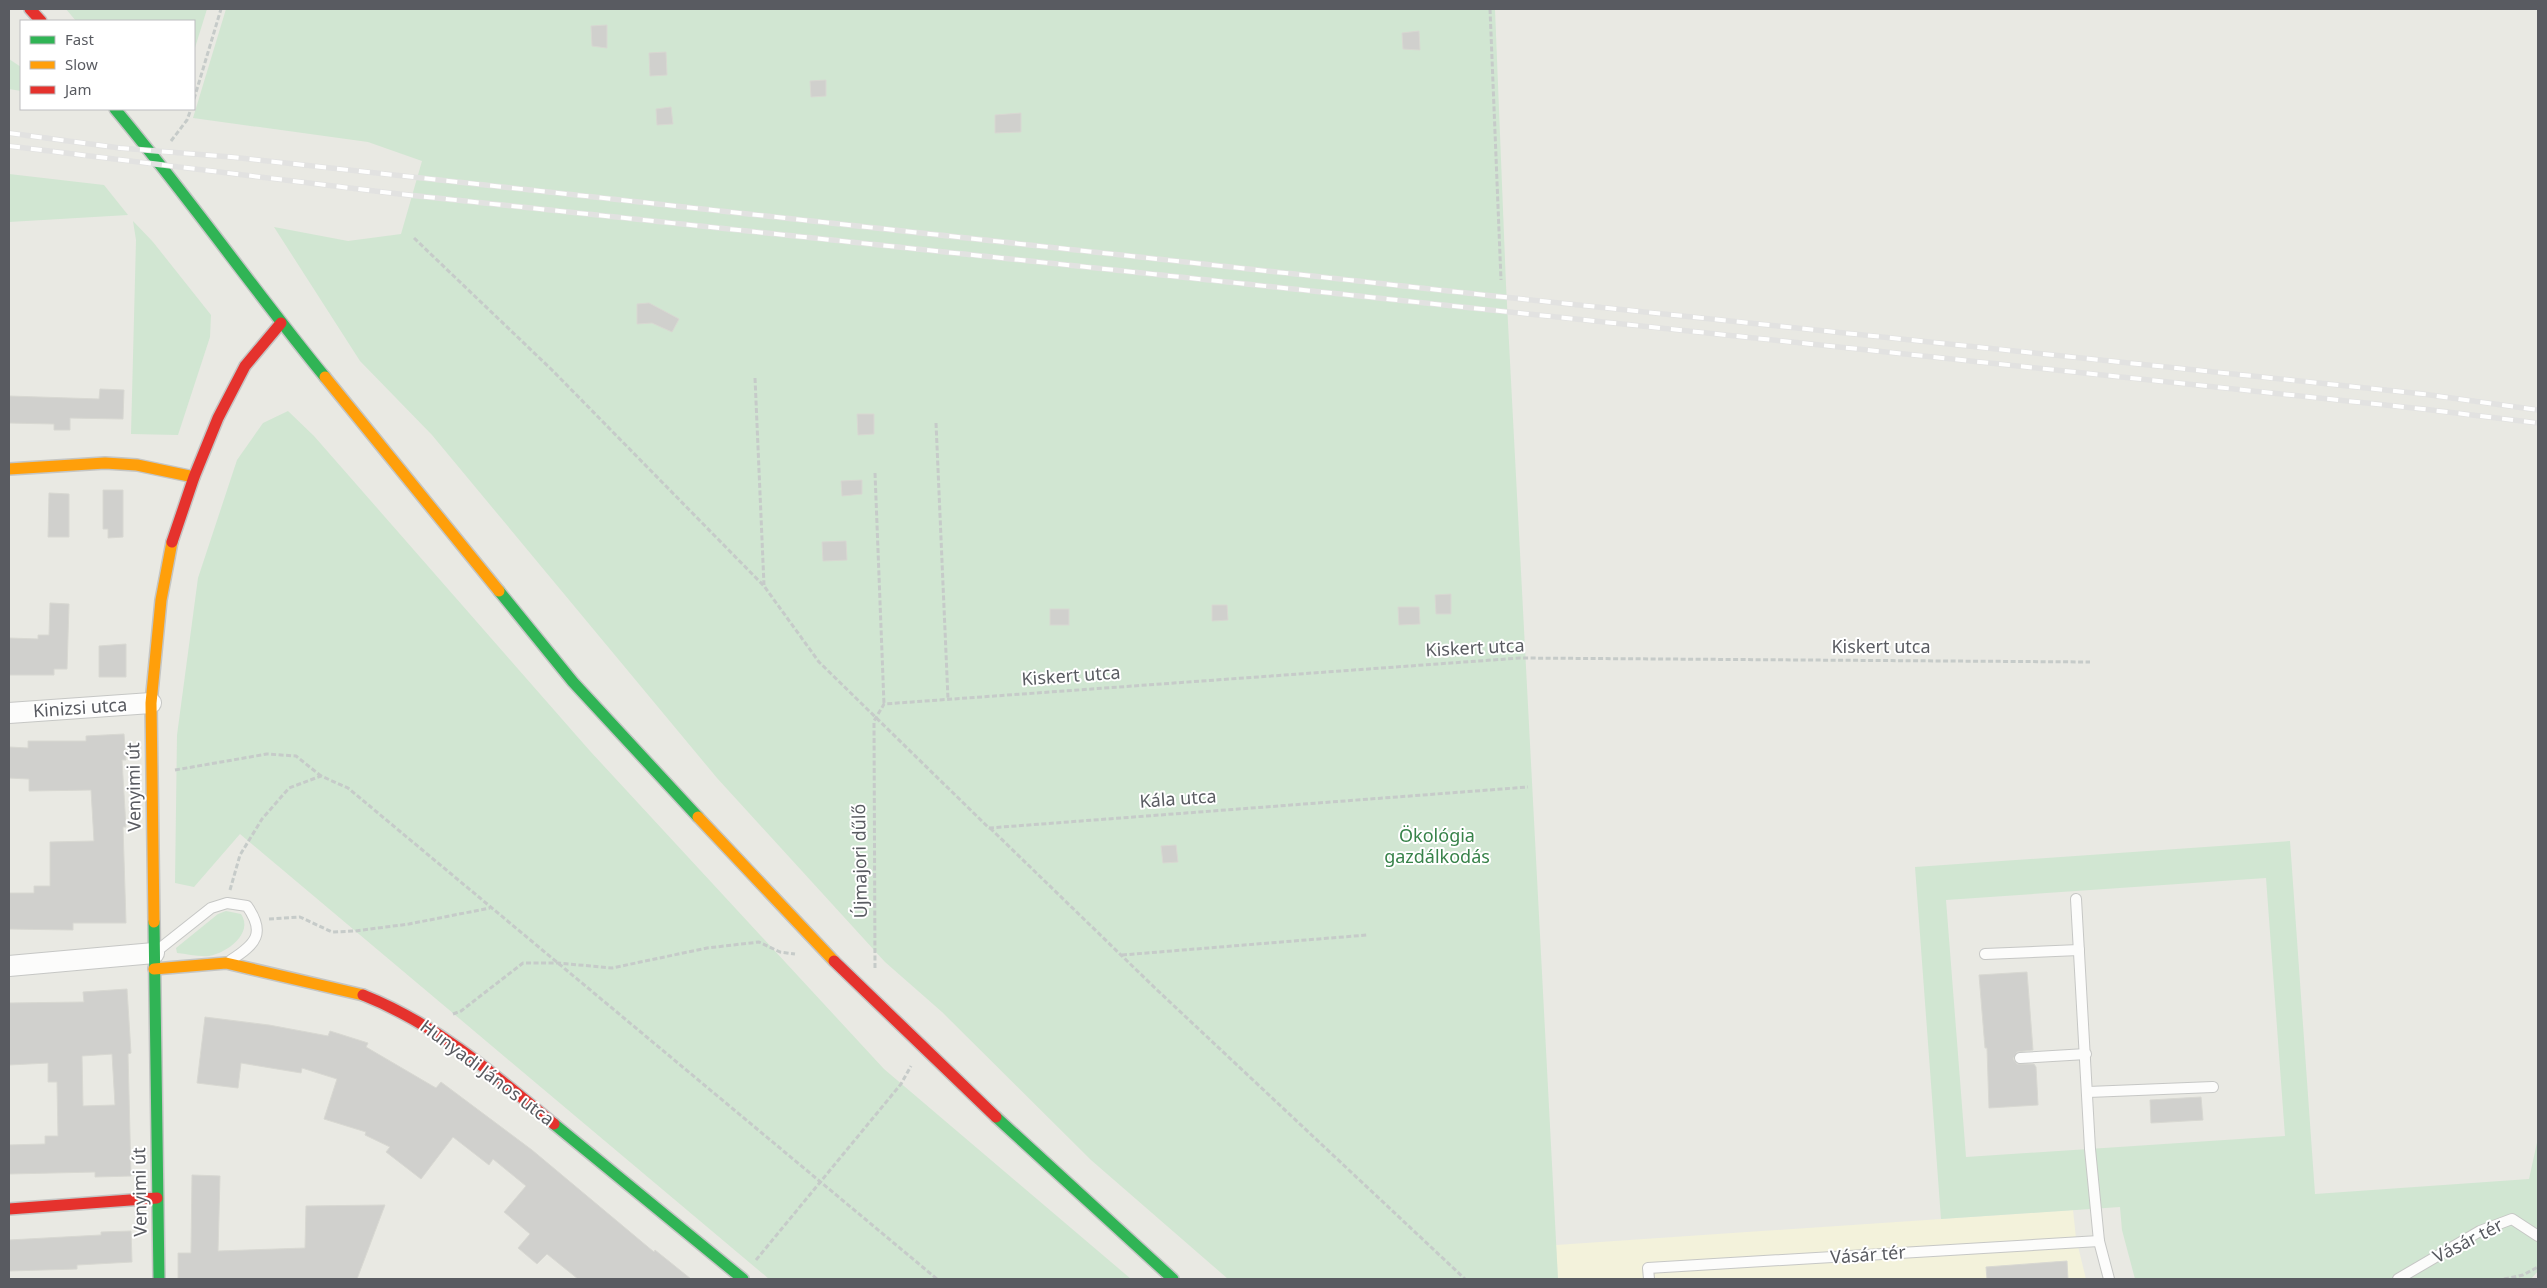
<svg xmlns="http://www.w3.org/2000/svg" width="2547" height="1288" font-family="'Noto Sans',sans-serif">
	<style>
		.commercial { fill: #f3f2db }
		.green { fill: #d1e6d2; fill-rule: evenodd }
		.building { fill: #d0d0cd; stroke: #d8d8d2; fill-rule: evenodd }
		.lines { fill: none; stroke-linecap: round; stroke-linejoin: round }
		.lane-casing { stroke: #c6c7c5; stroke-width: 12 }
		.street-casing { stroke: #c6c7c5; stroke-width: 22 }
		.fast-casing { stroke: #c4c5c4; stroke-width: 14 }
		.slow-casing { stroke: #c4c5c4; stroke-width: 14 }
		.jam-casing { stroke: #c4c5c4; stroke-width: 14 }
		.path { stroke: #c6cbc9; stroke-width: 3; stroke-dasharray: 5 2.5; stroke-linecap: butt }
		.lane { stroke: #fcfcfb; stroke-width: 10 }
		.street { stroke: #fcfcfb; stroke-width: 20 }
		.fast { stroke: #30b455; stroke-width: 11 }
		.slow { stroke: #ff9f0a; stroke-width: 11 }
		.jam { stroke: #e5322d; stroke-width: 11 }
		.rail-casing { stroke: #e2e2e1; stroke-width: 5.5 }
		.rail { stroke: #fff; stroke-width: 4; stroke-dasharray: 11; stroke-linecap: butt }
		.labels { text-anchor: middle; stroke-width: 4; stroke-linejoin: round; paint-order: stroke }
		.street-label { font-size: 18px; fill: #595b61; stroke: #fff }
		.park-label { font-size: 18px; fill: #378249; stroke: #fff }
	</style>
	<rect width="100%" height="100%" fill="#e9e9e3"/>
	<polygon class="commercial" points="2073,1210 2076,1238 2086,1279 1558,1279 1556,1245"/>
	<g class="green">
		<polygon points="66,9 207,9 194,51 194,21 76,21"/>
		<polygon points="226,9 1495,9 1506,285 1558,1279 1228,1279 1091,1160 942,1012 885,962 717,778 432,435 360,361 274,227 348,241 401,234 422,161 368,142 193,118"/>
		<polygon points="9,59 21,67 21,91 9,89"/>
		<polygon points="9,174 104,185 128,215 9,222"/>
		<polygon points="133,221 153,242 211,315 210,337 178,435 131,434 136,240"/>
		<polygon points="288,411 314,436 590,751 884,1069 1131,1279 769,1279 240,834 194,887 175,883 177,735 198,578 237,460 263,423"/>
		<path d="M2290 841 2315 1194 2529 1179 2538 1138V1271L2531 1279H2135L2122 1230 2120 1207 1941 1219 1915 867ZM2266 878 2285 1136 1966 1157 1946 900Z"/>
		<path d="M226 911 241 914C254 933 227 953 209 956 199 957 187 954 177 953L176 948 218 914Z"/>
	</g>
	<g class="building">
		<polygon points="607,25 607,48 592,46 591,26"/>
		<polygon points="1419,31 1420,50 1403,49 1402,33"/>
		<polygon points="666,52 667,75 650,76 649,53"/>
		<polygon points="826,80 826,96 811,97 810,81"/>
		<polygon points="671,107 673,124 657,125 656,109"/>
		<polygon points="1021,113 1021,132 995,133 995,115"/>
		<polygon points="649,303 679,319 672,332 652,323 637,324 637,304"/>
		<polygon points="100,389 124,390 123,419 70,418 70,430 54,430 54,424 9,423 9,396 99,399"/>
		<polygon points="857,414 874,414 874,434 858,435"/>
		<polygon points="862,480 862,494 842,496 841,481"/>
		<polygon points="103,490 123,490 123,537 108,538 108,529 103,529"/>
		<polygon points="49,493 69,494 69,537 48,537"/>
		<polygon points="846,541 847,560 823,561 822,542"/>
		<polygon points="1451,594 1451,614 1436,614 1435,595"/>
		<polygon points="50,603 69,604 67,669 54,669 54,675 9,675 9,638 38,639 38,635 49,635"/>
		<polygon points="1212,605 1227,605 1228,620 1212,621"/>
		<polygon points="1398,607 1419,607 1420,624 1399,625"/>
		<rect x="1050" y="609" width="19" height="16"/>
		<polygon points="126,644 126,677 99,677 99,646"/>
		<polygon points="124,734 126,760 122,760 126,827 123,827 126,923 73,923 73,930 9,929 9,893 34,893 34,886 50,886 50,842 94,841 91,790 29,791 29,779 9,778 9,747 28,748 28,741 86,741 86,736"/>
		<polygon points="1176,845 1178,862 1163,863 1161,846"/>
		<polygon points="2027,972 2033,1050 2017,1052 2013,1059 2017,1064 2034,1064 2036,1067 2038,1105 1989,1108 1987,1048 1985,1048 1979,975"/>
		<path d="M127 989 131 1053 128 1054 131 1176 95 1177V1172L9 1174V1145L45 1144V1136H58L57 1082H48V1063L9 1065V1003L84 1002 83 992ZM112 1054 115 1105 83 1106 82 1056Z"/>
		<polygon points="205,1017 269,1025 328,1036 330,1031 368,1043 366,1047 436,1088 441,1082 532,1150 654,1252 655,1250 691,1279 578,1279 547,1254 537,1264 518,1248 530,1234 504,1212 526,1186 493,1159 489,1165 453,1137 421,1179 386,1152 390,1147 365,1135 366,1132 324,1119 337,1079 302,1068 301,1073 241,1063 238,1088 197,1083"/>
		<polygon points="2201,1097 2203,1120 2151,1123 2150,1100"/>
		<polygon points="192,1175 220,1176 218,1251 305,1248 306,1206 385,1205 357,1279 178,1279 178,1253 191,1253"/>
		<polygon points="131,1231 132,1262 77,1265 77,1269 9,1271 9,1240 101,1235 101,1232"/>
		<polygon points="2067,1261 2068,1279 1987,1279 1986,1267"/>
	</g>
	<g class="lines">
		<g class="lane-casing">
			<g id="lane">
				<polyline points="2076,899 2090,1149 2099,1241 2109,1279"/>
				<path d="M158 950 211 908 227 903 247 906C266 933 256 944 231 960"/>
				<polyline points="1985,954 2079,950"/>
				<polyline points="2020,1058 2086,1054"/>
				<polyline points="2088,1092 2213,1087"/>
				<polyline points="1649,1279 1648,1268 2099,1241"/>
				<polyline points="2398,1279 2480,1231 2512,1219 2538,1236"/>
			</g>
		</g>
		<g class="street-casing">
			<g id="street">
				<polyline points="9,713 151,703"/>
				<polyline points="9,966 154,953"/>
			</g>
		</g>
		<g class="fast-casing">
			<g id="fast">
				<path d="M115 109C188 196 253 289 325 377"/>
				<polyline points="499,591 573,682 698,817"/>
				<polyline points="154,922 159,1279"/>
				<polyline points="996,1117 1173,1279"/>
				<polyline points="554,1124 743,1279"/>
			</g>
		</g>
		<g class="slow-casing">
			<g id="slow">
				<polyline points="325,377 499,591"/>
				<polyline points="9,469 105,463 137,465 194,477"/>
				<polyline points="698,817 834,961"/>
				<polyline points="154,922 151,703 161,600 172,542"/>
				<polyline points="154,969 226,963 363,995"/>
			</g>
		</g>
		<g class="jam-casing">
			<g id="jam">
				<polyline points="30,9 41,21"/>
				<polyline points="172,542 194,477 218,418 245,366 281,323"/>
				<polyline points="834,961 996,1117"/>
				<path d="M363 995C436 1024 494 1074 554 1124"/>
				<polyline points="9,1209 157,1198"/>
			</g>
		</g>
		<g class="path">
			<polyline points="1490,9 1501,280"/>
			<polyline points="194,99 221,9"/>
			<polyline points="171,141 187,120 191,109"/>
			<polyline points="414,238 552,370 764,586 819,662 989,828 1528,787"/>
			<polyline points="755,378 764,585"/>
			<polyline points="936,423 948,699"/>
			<polyline points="875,473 884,704"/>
			<polyline points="175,770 267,754 296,756 321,776"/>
			<polyline points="990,828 1155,988 1465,1279"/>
			<polyline points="230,890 240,855 262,819 289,788 321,776 348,788 937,1279"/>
			<polyline points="269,919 300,917 332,932 355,931 409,924 490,908"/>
			<polyline points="1122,955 1367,935"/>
			<polyline points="875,968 874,721 884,704 1520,658 2090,662"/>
			<polyline points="453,1014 461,1011 523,963 558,963 612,968 707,948 759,942 780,952 795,954"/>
			<polyline points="756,1260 901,1084 911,1066"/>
			<polyline points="2504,1279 2523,1275 2538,1267"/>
		</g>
		<use href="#lane" class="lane"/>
		<use href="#street" class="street"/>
		<use href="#fast" class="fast"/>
		<use href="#slow" class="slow"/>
		<use href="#jam" class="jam"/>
		<g class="rail-casing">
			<g id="rail">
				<polyline points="9,133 120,148 231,157 1494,296 2423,394 2538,410"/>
				<polyline points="9,146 399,194 2423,409 2538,423"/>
			</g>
		</g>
		<use href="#rail" class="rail"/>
	</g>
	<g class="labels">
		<g class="street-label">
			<text x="1881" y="653">Kiskert utca</text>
			<text transform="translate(1475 648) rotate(-3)" y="6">Kiskert utca</text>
			<text transform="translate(1071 676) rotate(-4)" y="6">Kiskert utca</text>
			<text transform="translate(80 708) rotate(-4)" y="6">Kinizsi utca</text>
			<text transform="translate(134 787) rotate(-91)" y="6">Venyimi út</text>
			<text transform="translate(1178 799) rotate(-4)" y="6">Kála utca</text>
			<text transform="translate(860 861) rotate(-91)" y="6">Újmajori dűlő</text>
			<text transform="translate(487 1073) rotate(37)" y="6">Hunyadi János utca</text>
			<text transform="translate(140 1192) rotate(-91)" y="6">Venyimi út</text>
			<text transform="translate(2468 1241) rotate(-27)" y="6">Vásár tér</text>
			<text transform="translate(1868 1255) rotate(-4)" y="6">Vásár tér</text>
		</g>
		<g class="park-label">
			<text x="1437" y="842">Ökológia<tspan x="1437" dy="21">gazdálkodás</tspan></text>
		</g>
	</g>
	<rect width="2547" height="1288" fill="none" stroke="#595b61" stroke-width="20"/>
	<rect x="20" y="20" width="175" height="90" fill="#ffffff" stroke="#bdbdc0"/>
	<rect x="30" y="36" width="25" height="8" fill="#30b455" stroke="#bdbdc0"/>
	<text x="65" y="45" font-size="15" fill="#595b61">Fast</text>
	<rect x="30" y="61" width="25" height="8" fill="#ff9f0a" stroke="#bdbdc0"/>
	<text x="65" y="70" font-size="15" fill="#595b61">Slow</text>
	<rect x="30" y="86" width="25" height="8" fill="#e5322d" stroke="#bdbdc0"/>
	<text x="65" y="95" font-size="15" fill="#595b61">Jam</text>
</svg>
